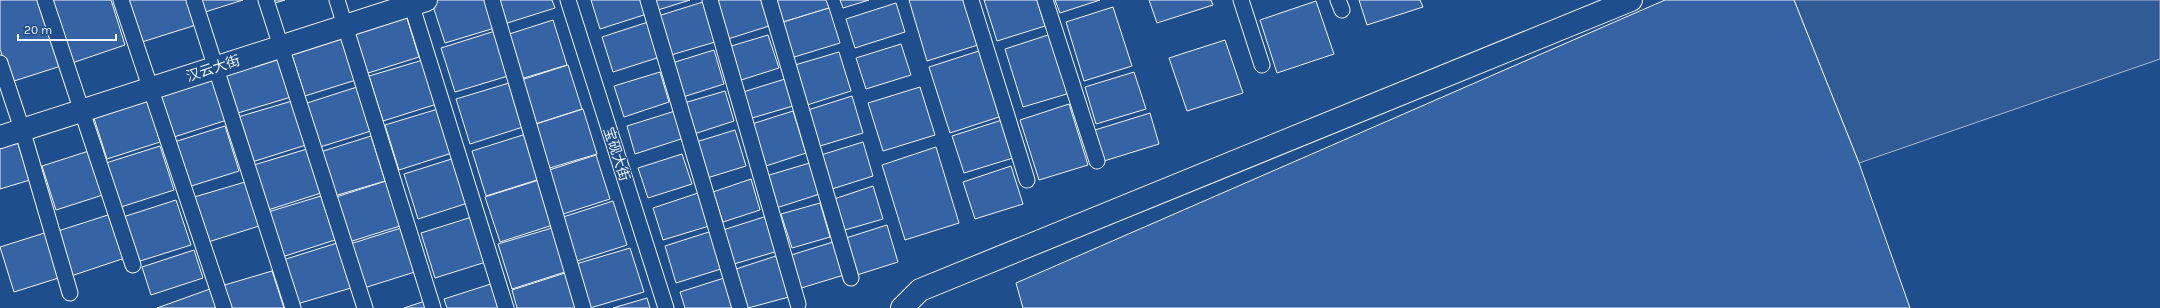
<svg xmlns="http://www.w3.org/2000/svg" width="2160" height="308" font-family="Karla,'Noto Sans SC',sans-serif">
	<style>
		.parking { fill: #305b95; stroke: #a8bbd7 }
		.building { fill: #3563a3; stroke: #f2f6ff }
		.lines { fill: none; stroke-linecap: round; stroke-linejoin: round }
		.lane-casing { stroke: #f2f6ff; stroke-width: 17 }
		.street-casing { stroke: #f2f6ff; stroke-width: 24 }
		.secondary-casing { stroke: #f2f6ff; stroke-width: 24 }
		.lane { stroke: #1f4e8c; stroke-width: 15 }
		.street { stroke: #1f4e8c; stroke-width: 22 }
		.secondary { stroke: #1f4e8c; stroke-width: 22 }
		.labels { text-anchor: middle; stroke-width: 3; stroke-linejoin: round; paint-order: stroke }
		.street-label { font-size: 14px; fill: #f2f6ff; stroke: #1f4e8c }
	</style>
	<rect width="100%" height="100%" fill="#1f4e8c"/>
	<polygon class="parking" points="1794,0 2160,0 2160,59 1859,163"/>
	<g class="building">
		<polygon points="0,0 43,0 64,65 11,82 0,49"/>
		<polygon points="52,0 111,0 125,45 72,63"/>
		<polygon points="129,0 188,0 196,25 142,42"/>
		<polygon points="197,0 243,0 202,13"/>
		<polygon points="274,0 285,0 275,3"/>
		<polygon points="431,0 490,0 498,27 445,43"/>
		<polygon points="494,0 552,0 555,8 501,25"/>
		<polygon points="591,0 645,0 650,13 600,29"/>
		<polygon points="655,0 690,0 658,10"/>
		<polygon points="718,0 761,0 769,26 728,39"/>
		<polygon points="772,0 826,0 829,8 780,23"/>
		<polygon points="840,0 869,0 843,8"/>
		<polygon points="909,0 971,0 984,43 927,61"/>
		<polygon points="984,0 1037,0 1045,26 997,41"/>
		<polygon points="1055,0 1100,0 1060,13"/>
		<polygon points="1149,0 1211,0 1213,5 1157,23"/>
		<polygon points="1359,0 1420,0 1423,7 1367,25"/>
		<polygon points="1665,0 1794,0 1859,163 1910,308 1023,308 1016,283"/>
		<polygon points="1316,1 1334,54 1277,73 1260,20"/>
		<polygon points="703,2 715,42 671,55 658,16"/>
		<polygon points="896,3 905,32 855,48 846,19"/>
		<polygon points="1113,7 1132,66 1084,81 1066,22"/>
		<polygon points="829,8 840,43 791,58 780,23"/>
		<polygon points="405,12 419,57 365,74 352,29"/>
		<polygon points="553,20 567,65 514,81 500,37"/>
		<polygon points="648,22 660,57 613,72 602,37"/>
		<polygon points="495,31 508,76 455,92 441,48"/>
		<polygon points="1051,34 1070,93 1023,107 1005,49"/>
		<polygon points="345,35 359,79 305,96 291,52"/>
		<polygon points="768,35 779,68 738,81 728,47"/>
		<polygon points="1225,40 1243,93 1187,111 1169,58"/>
		<polygon points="901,44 911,75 866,89 856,58"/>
		<polygon points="985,49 1005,115 950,133 929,67"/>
		<polygon points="714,50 724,84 683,97 672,63"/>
		<polygon points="277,52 291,97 238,113 224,69"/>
		<polygon points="839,52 851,91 807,105 795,65"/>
		<polygon points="423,60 437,104 383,121 369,76"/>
		<polygon points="568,65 582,109 529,126 515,82"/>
		<polygon points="660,72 669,102 624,117 614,86"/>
		<polygon points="1134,72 1146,109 1096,124 1085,87"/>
		<polygon points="213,75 227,120 174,137 160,92"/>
		<polygon points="785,79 793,106 752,118 743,92"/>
		<polygon points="509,83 523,127 470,144 456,99"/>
		<polygon points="357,87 371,131 317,148 304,104"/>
		<polygon points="920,87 935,135 883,151 868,103"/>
		<polygon points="725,91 734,121 694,134 684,103"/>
		<polygon points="852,96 863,133 820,146 808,110"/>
		<polygon points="147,98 160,142 107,159 93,115"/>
		<polygon points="292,101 306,145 252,162 238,117"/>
		<polygon points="1069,104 1088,165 1039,180 1020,120"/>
		<polygon points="438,109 452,153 399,170 385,125"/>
		<polygon points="583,109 597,154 543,170 530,126"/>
		<polygon points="675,111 684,138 635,154 627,126"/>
		<polygon points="793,111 806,153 766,166 752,124"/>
		<polygon points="1150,113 1159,144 1104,161 1095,130"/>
		<polygon points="1002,120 1013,158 964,173 952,136"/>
		<polygon points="225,126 239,171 185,188 171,143"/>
		<polygon points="735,130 746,166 707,178 696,142"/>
		<polygon points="526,134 540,179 486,196 472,151"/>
		<polygon points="15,135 30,180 0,189 0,140"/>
		<polygon points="371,136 385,181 331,197 317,153"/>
		<polygon points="863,142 873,176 832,189 821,155"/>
		<polygon points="160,146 174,190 121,207 106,163"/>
		<polygon points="936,147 959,223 905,240 882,165"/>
		<polygon points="95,149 109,193 56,210 42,166"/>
		<polygon points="307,149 321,193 268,210 254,165"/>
		<polygon points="682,154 692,184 648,198 638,168"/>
		<polygon points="596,155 610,199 557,216 543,172"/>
		<polygon points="458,157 471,202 418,219 404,174"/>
		<polygon points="813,162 823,193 776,208 766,176"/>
		<polygon points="1011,166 1023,204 975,219 963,182"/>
		<polygon points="751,179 760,210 723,222 713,192"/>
		<polygon points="539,180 553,225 500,242 485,197"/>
		<polygon points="386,181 400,226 346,243 333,198"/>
		<polygon points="245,182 259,226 205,243 191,198"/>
		<polygon points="873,186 883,219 845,230 834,199"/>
		<polygon points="698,193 709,226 663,240 653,208"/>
		<polygon points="321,196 335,240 282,257 268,212"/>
		<polygon points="176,200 191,245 137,262 123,217"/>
		<polygon points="613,201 627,245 574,262 560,218"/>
		<polygon points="820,203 830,237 792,248 781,214"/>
		<polygon points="111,214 125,258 71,276 58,231"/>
		<polygon points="475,216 489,261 435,278 421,233"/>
		<polygon points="767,216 778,251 734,264 723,230"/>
		<polygon points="887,225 898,262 857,275 846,238"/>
		<polygon points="404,227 418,271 364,288 350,244"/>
		<polygon points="552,228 565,272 512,289 498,244"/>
		<polygon points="54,230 68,275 14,292 0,247"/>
		<polygon points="712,231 724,268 676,283 665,246"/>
		<polygon points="833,242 844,275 798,289 788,256"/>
		<polygon points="337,243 351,288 297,304 283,260"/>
		<polygon points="630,248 644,292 590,308 576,264"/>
		<polygon points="194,250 203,278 151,295 142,267"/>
		<polygon points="776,256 789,297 748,308 736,269"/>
		<polygon points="272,271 284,308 225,308 218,287"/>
		<polygon points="565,273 576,308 517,308 512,290"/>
		<polygon points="724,278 734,308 685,308 680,292"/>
		<polygon points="497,282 505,308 447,308 444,299"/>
		<polygon points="210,289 217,308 157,308"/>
		<polygon points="647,298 650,308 613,308"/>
		<polygon points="431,299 433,308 404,308"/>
	</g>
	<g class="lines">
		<g class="lane-casing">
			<g id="lane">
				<polyline points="45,0 133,265"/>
				<polyline points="121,0 224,308"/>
				<polyline points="194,0 293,308"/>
				<polyline points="266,0 365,308"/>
				<polyline points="337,0 433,308"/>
				<polyline points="410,0 506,308"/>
				<polyline points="492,0 583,308"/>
				<polyline points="568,0 666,308"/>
				<polyline points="648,0 740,308"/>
				<polyline points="710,0 798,304"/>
				<polyline points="769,0 851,278"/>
				<polyline points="971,0 1027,180"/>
				<polyline points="1045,0 1097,161"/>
				<polyline points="1241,0 1262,65"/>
				<polyline points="1338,0 1342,10"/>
				<polyline points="0,63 22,129 70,293"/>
			</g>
		</g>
		<g class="street-casing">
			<polyline id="street" points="0,137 426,0"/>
		</g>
		<g class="secondary-casing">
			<polyline id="secondary" points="902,308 920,290 1631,0"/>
		</g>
		<use href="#lane" class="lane"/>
		<use href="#street" class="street"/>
		<use href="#secondary" class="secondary"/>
	</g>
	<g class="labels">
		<g class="street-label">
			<text transform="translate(213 68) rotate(-18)" y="5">汉云大街</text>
			<text transform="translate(617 154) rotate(72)" y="5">宝砚大街</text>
		</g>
	</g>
	<path d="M18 34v6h98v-6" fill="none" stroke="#f2f6ff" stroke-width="2"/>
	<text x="24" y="34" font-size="12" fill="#f2f6ff" stroke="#1f4e8c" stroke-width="3" paint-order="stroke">20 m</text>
</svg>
